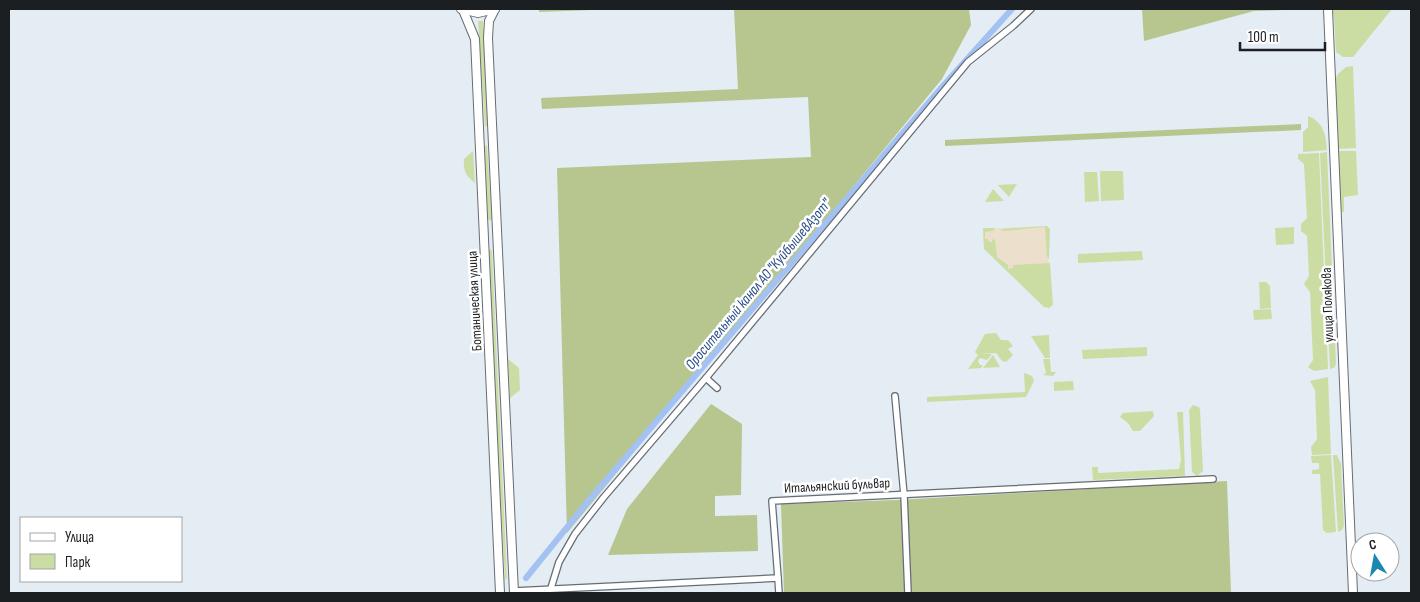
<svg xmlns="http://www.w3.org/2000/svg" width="1420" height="602" font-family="'Sofia Sans Condensed',sans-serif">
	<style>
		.education { fill: #ece0cc }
		.green { fill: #ccdda4 }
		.forest { fill: #b6c68e }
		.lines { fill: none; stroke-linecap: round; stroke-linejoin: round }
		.canal { stroke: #a3c1f2; stroke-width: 6 }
		.minor-casing { stroke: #666d74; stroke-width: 8 }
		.major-casing { stroke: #666d74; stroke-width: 10 }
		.minor { stroke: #fff; stroke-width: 5.5 }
		.major { stroke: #fff; stroke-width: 8 }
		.labels { text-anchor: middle; stroke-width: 5; stroke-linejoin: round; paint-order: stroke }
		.street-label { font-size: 14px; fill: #1c1f22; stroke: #fff }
		.water-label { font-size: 15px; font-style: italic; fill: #294d88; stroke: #fff }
	</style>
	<rect width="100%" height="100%" fill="#e4ecf4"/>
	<polygon class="education" points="1047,226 1051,303 1044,304 984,246 983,229"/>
	<g class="green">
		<polygon points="1332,9 1392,9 1353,57 1343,57 1336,52 1334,18"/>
		<polygon points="478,21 483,21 488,125 485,127"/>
		<polygon points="1346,67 1353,66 1356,148 1338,149 1335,80 1338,74"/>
		<path d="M1308 116C1324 122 1326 136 1327 150L1303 152V132L1308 127Z"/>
		<polygon points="487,145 492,219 490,221 488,219 484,147"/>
		<path d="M473 151 475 183C466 176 463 171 464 159Z"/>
		<polygon points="1338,151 1356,151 1358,195 1344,197 1344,212 1340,212"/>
		<polygon points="1327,152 1336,363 1335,367 1330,369 1320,153"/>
		<polygon points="1319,153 1328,369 1314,371 1308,367 1313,360 1310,292 1304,284 1309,276 1307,236 1301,231 1301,224 1307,218 1304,164 1298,159 1298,154"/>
		<polygon points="1100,171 1123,171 1124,200 1101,201"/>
		<polygon points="1084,172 1097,172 1099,201 1085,202"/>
		<polygon points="1017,184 1009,197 998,185"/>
		<polygon points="993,189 1004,201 985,202"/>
		<polygon points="1047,226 1050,229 1049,259 1047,257 1045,227 1004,231 1000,229"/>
		<polygon points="1294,227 1294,244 1276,245 1275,228"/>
		<polygon points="983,228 995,228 993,231 985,232 985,239 988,239 989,242 992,242 992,239 995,240 997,257 1008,265 1008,269 1013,268 1013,265 1050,263 1053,305 1049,308 1044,307 984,249"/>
		<polygon points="491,249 492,252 507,578 505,580 487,251"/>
		<polygon points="1142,251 1143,260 1078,263 1078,254"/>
		<polygon points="1259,282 1266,282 1270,286 1271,308 1260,309"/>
		<polygon points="1271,309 1272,319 1254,320 1253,310"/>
		<polygon points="996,333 1001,340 1008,340 1013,346 1008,349 1013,355 1006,362 1002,361 996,353 981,354 992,354 987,360 980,358 978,361 980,365 983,365 981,368 968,369 978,355 975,352 985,334"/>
		<polygon points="1049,335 1050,358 1045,358 1031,336"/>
		<polygon points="1147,347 1147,356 1083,359 1082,350"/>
		<polygon points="993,355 1000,367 983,368"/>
		<polygon points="508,359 519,368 520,390 510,398"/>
		<polygon points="1043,359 1050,359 1051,372 1056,372 1053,376 1043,375 1046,373"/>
		<polygon points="1024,373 1032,376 1034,381 1026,397 927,402 927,397 1025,392"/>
		<polygon points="1328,377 1331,454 1312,455 1311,447 1317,439 1315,390 1310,381"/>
		<polygon points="1073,381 1074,390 1054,391 1054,382"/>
		<polygon points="1193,405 1199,407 1200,410 1203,471 1197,476 1192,472 1189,410"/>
		<polygon points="1153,411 1154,416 1140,431 1133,431 1128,423 1120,417 1123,413"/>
		<polygon points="1177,412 1183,412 1185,476 1093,480 1092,467 1098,467 1098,473 1179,469 1181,460"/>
		<polygon points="1331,455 1336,532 1327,533 1323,530 1320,474 1312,474 1312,470 1319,469 1319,463 1312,463 1311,456"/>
		<polygon points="1333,455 1337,455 1341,464 1344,526 1342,530 1338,532"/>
	</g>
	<g class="forest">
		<polygon points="539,9 619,9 539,12"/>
		<polygon points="734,9 969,9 971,25 942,79 567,533 557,168 811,157 808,97 542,109 541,98 738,89"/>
		<polygon points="1142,9 1313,9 1254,11 1144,41"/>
		<polygon points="1301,124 1301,130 945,146 945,140"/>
		<polygon points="711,404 742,424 741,495 715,496 715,516 757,515 758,551 608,555 627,509"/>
		<polygon points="1227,481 1231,593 784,593 781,504 897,500"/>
	</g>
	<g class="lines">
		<polyline class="canal" points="526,578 590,499 942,87 1012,9"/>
		<g class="minor-casing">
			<g id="minor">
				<polyline points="706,378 717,388"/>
				<polyline points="895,396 904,495 908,593"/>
				<polyline points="778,578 779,593"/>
				<polyline points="551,588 559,562 575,534 604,497 706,378 968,62 1013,26 1031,9"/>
				<polyline points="514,591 778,578 772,501 1213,479"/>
			</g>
		</g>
		<g class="major-casing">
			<g id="major">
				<polyline points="461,9 478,13 495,9"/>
				<polyline points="495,9 489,21 488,38 514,593"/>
				<polyline points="1328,9 1353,593"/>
				<polyline points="463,10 475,39 500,593"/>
			</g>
		</g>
		<use href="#minor" class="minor"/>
		<use href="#major" class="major"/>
	</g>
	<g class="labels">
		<g class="street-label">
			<text transform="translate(474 301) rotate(-93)" y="5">Ботаническая улица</text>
			<text transform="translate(1327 305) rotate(-92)" y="5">улица Полякова</text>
			<text transform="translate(837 485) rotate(-3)" y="5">Итальянский бульвар</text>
		</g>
		<g class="water-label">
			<text transform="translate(758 284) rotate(-50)" y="5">Оросительный канал АО "КуйбышевАзот"</text>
		</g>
	</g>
	<rect width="1420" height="602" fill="none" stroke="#1c1f22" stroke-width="20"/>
	<rect x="20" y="517" width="162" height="65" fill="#ffffff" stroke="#a4a5a7"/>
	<rect x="30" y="533" width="25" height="8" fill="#ffffff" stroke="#a4a5a7"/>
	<text x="65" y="542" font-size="15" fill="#1c1f22">Улица</text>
	<rect x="30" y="554" width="25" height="15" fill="#ccdda4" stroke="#a4a5a7"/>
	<text x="65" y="567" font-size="15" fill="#1c1f22">Парк</text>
	<g transform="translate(1375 557) rotate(349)"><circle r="24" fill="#ffffff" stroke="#a4a5a7"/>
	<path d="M0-4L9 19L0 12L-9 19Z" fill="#1b89af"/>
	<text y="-8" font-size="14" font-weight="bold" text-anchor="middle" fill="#1c1f22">С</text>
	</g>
	<path d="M1240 42v8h85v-8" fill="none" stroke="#1c1f22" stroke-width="2.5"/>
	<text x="1248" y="42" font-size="15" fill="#1c1f22" stroke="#ffffff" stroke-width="4" paint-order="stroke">100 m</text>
</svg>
